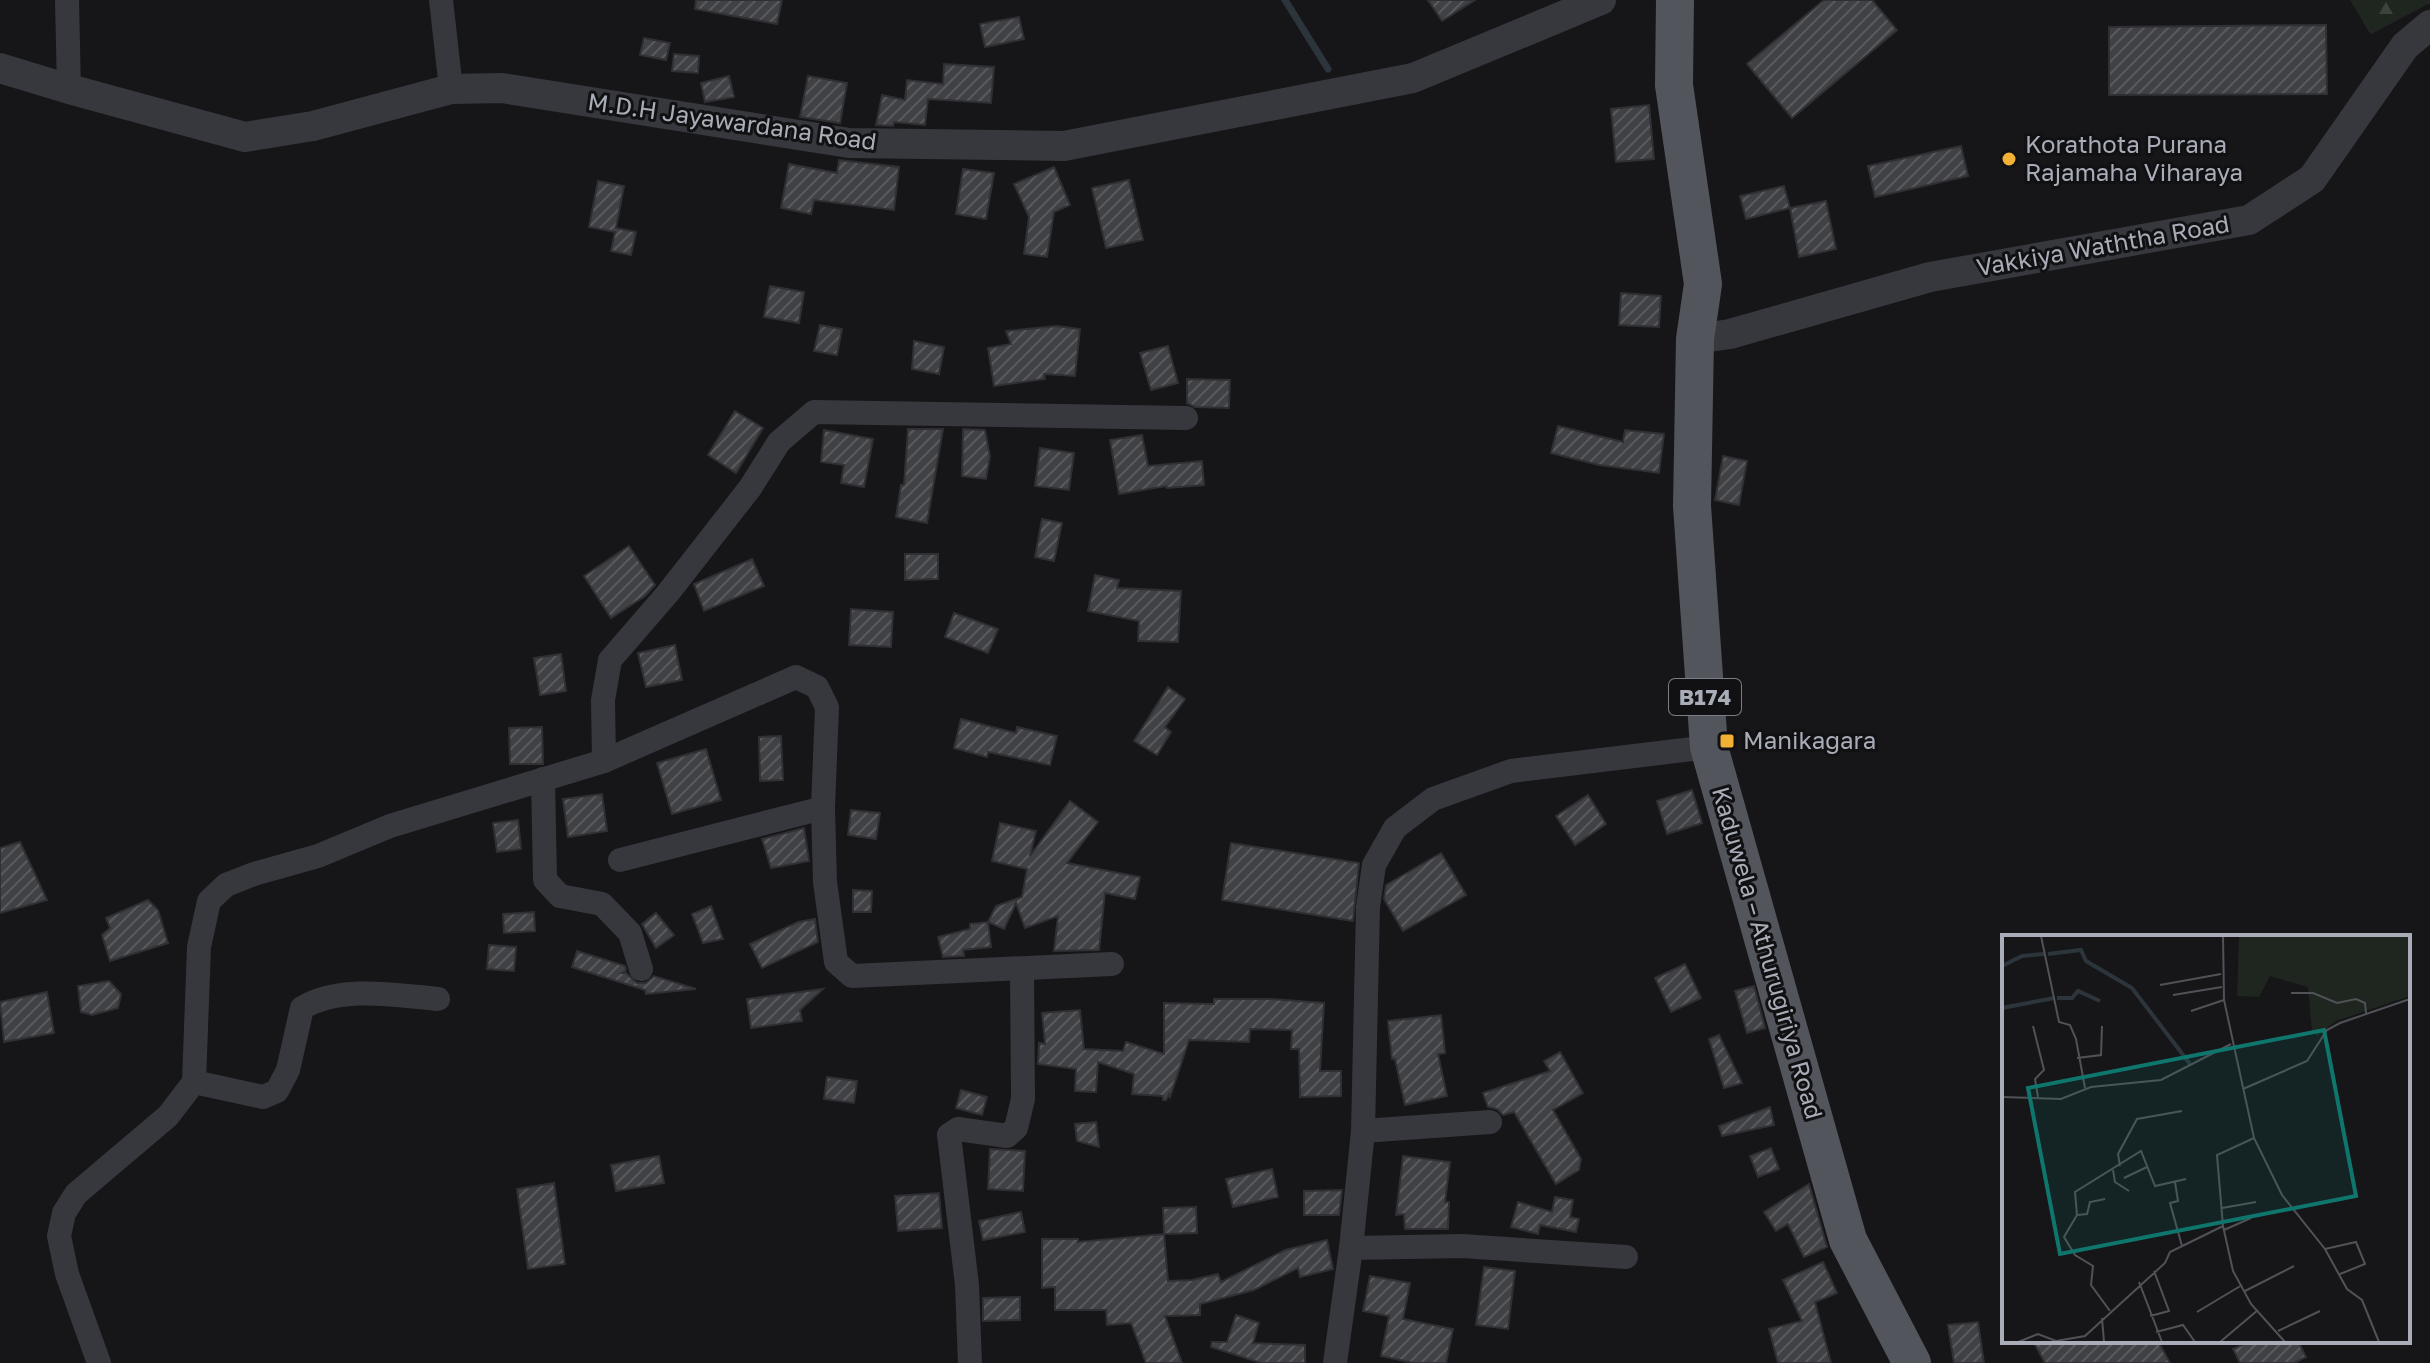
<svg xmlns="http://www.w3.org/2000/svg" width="2430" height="1363" font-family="'Golos Text',sans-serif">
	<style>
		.forest { fill: url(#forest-firs) }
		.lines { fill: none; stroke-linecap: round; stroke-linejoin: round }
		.stream { stroke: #2c353c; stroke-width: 7 }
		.building { fill: url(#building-hatch); stroke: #303034; stroke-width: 2 }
		.minor { stroke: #37383d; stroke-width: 24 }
		.tertiary { stroke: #37383d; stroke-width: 30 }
		.primary { stroke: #53555c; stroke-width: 38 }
		.poi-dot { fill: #f2b134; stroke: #111113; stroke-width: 3 }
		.labels { text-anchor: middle; stroke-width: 6; stroke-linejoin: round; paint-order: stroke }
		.shield { fill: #111113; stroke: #7b7e86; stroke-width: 2 }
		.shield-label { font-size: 22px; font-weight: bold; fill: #a8adb8 }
		.street-label { font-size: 24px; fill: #a8adb8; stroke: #111113 }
		.poi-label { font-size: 24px; fill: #a8adb8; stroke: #111113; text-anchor: start }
		.inset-river { fill: none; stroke: #2c353c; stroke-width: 4 }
		.inset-road { fill: none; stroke: #505258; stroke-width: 2 }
		.view { fill: #0f766e; fill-opacity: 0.15; stroke: #0f766e; stroke-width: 4 }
		.inset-edge { fill: none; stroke: #a8adb8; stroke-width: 4 }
	</style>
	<defs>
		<pattern id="forest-firs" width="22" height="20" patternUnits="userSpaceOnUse" patternTransform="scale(2)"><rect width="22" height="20" fill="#1e261f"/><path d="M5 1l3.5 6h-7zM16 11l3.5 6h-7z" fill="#3c433d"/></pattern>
		<pattern id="building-hatch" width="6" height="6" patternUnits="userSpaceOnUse" patternTransform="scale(2)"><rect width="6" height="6" fill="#404145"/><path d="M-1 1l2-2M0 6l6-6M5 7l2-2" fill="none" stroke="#595a5e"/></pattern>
	</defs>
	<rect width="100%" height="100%" fill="#161618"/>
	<polygon class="forest" points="2350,0 2430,0 2430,3 2371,34"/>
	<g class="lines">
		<polyline class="stream" points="1285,0 1328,69"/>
	</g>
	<g class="building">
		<polygon points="696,0 782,0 777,24 695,9"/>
		<polygon points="1428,0 1475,0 1442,21"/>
		<polygon points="1824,0 1872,0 1897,30 1792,118 1747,64"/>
		<polygon points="1019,17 1024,39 985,47 980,24"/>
		<polygon points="2326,25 2327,94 2109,95 2109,27"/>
		<polygon points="644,38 670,43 666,60 640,55"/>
		<polygon points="674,54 699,56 698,73 672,71"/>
		<polygon points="944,64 994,67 991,103 928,99 925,125 894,122 893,126 876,125 882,95 905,100 907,80 943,84"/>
		<polygon points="729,76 734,97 705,102 701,83"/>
		<polygon points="808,76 847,83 840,123 800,117"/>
		<polygon points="1649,105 1654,159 1616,162 1611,109"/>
		<polygon points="1961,146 1968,176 1875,197 1868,166"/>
		<polygon points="839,160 899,167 894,210 814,200 811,214 781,208 789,164 837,173"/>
		<polygon points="1054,167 1070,205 1054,212 1047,257 1024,254 1029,217 1014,184"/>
		<polygon points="963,169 994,173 986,219 956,214"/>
		<polygon points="1129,180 1143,240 1106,248 1092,188"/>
		<polygon points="598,181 624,186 616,228 636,232 631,255 611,251 615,232 589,227"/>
		<polygon points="1784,186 1790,208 1746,219 1740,196"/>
		<polygon points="1826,201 1836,249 1799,257 1790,208"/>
		<polygon points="770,286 804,292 799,323 764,317"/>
		<polygon points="1621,293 1661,296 1659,327 1619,325"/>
		<polygon points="820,325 842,329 837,355 814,351"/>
		<polygon points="1057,326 1080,329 1075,376 1044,374 1045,379 994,386 988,348 1011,344 1006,331"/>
		<polygon points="914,341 944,347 939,374 912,369"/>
		<polygon points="1168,346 1178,383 1151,390 1140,353"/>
		<polygon points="1187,379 1230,380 1229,408 1195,407 1187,403"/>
		<polygon points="735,411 763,428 736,473 708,455"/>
		<polygon points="1558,426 1623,442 1625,430 1664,434 1659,473 1599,465 1551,453"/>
		<polygon points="908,429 943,429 927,523 896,517 901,485 904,485"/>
		<polygon points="963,429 985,430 990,456 986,479 962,476"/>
		<polygon points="824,430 873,439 864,487 841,483 844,465 821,462"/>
		<polygon points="1142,435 1148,466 1202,461 1204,485 1167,488 1166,486 1119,494 1110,440"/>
		<polygon points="1040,448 1074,453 1069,490 1035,486"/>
		<polygon points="1723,456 1747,461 1739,505 1715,500"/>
		<polygon points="1042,519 1062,523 1054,561 1035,557"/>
		<polygon points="629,546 655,585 645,596 611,618 584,576"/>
		<polygon points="905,554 938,554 938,579 905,580"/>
		<polygon points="752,559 764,586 704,611 694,584"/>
		<polygon points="1095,575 1119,580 1117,588 1181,591 1178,642 1138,641 1139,621 1088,611"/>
		<polygon points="851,609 893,612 891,647 849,645"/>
		<polygon points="954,613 998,629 988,653 945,637"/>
		<polygon points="675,645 682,680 646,687 638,653"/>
		<polygon points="561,654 566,691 540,695 534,658"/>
		<polygon points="1168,687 1185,699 1165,727 1171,732 1157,755 1134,741"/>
		<polygon points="961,719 1016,733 1017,727 1057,736 1050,765 988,752 987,757 954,748"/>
		<polygon points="542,727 543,764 510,764 509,728"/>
		<polygon points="781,736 783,780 760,781 759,737"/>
		<polygon points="706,749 721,800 672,814 657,763"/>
		<polygon points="1692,790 1702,823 1667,834 1657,801"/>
		<polygon points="602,794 607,831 568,837 563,799"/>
		<polygon points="1588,795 1606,824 1575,845 1556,816"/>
		<polygon points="1070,801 1098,822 1067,863 1140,877 1135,899 1105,893 1099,950 1054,951 1058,916 1025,928 1016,903 1004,929 988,922 996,906 1022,897 1027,869 992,861 1000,823 1036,831 1030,856"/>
		<polygon points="851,810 880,813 876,839 848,835"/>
		<polygon points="518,820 521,849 497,852 493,823"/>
		<polygon points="804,828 809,861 771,868 762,839"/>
		<polygon points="20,842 47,900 0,913 0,848"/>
		<polygon points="1231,843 1359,863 1353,921 1222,900"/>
		<polygon points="1441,853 1466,895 1403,931 1384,899 1386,885"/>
		<polygon points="853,890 872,891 871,912 853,912"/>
		<polygon points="148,900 158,910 168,943 110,961 102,935 110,928 106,918"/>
		<polygon points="711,906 723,939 703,943 692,914"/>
		<polygon points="534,912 535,931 504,933 503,914"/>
		<polygon points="656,913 674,935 656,948 642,924"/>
		<polygon points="815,919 818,942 762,968 750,944 798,922"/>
		<polygon points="988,922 991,947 963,950 964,956 943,957 938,937 970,929 970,924"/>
		<polygon points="489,945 516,947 514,971 487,969"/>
		<polygon points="577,951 625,966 626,970 622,973 626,973 637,983 646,983 654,976 696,989 646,994 645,990 572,967"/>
		<polygon points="1685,964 1701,998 1671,1012 1655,978"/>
		<polygon points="109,981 121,994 118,1008 92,1015 81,1012 78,986"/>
		<polygon points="1754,986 1765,1028 1747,1033 1735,991"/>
		<polygon points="823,989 800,1010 802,1021 751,1028 747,999"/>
		<polygon points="47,992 54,1033 4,1042 0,1002"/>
		<polygon points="1214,999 1272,999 1324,1003 1320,1071 1341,1071 1341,1096 1300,1097 1299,1049 1291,1049 1292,1030 1250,1029 1249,1042 1189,1040 1170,1097 1169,1094 1166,1100 1163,1100 1163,1096 1132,1094 1134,1074 1098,1062 1096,1092 1075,1091 1076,1069 1038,1064 1039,1043 1045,1044 1042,1013 1080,1010 1084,1049 1123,1051 1126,1042 1164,1054 1164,1003 1214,1004"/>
		<polygon points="1441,1015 1445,1053 1438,1054 1447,1096 1405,1105 1395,1059 1392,1059 1388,1021"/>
		<polygon points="1719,1035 1742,1083 1724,1088 1709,1039"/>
		<polygon points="1560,1052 1583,1093 1553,1110 1581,1159 1579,1170 1556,1184 1514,1112 1503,1115 1497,1109 1488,1107 1483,1093 1550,1071 1544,1061"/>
		<polygon points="827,1077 857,1081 854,1103 824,1099"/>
		<polygon points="961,1090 987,1097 982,1115 956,1108"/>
		<polygon points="1770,1107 1774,1125 1722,1136 1719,1126"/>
		<polygon points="1096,1122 1099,1147 1077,1141 1075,1124"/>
		<polygon points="1771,1148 1779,1169 1758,1177 1750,1156"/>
		<polygon points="990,1149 1025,1151 1023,1191 988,1189"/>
		<polygon points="659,1156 664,1183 616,1191 611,1165"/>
		<polygon points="1403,1156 1450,1162 1445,1202 1449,1202 1448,1229 1405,1229 1404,1214 1396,1215"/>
		<polygon points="1272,1169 1278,1197 1233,1207 1226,1179"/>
		<polygon points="554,1183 565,1264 528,1269 517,1189"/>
		<polygon points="1809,1184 1827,1247 1804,1257 1788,1224 1776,1231 1764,1212"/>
		<polygon points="1342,1190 1339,1215 1304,1215 1304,1191"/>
		<polygon points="939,1193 942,1228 898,1231 895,1196"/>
		<polygon points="1555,1197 1573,1200 1570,1217 1579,1219 1576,1232 1540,1225 1538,1234 1511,1227 1518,1202 1552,1212"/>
		<polygon points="1196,1207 1197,1233 1164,1234 1163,1208"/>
		<polygon points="1021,1212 1025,1232 983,1240 979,1221"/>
		<polygon points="1164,1234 1168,1281 1192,1280 1218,1274 1221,1282 1285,1250 1327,1240 1333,1269 1300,1277 1298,1268 1254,1290 1200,1304 1200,1315 1165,1316 1182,1363 1146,1363 1131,1323 1107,1325 1106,1310 1055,1310 1055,1287 1042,1288 1042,1239 1078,1239 1078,1242"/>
		<polygon points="1823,1262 1837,1293 1815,1302 1831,1363 1778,1363 1769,1329 1802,1321 1783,1280"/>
		<polygon points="1484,1267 1515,1271 1508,1329 1476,1325"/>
		<polygon points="1370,1276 1410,1283 1403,1319 1453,1329 1446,1363 1414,1363 1381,1356 1389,1316 1363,1311"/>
		<polygon points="1020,1297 1020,1320 983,1321 983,1298"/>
		<polygon points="1236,1315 1259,1323 1253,1343 1305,1345 1305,1363 1261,1363 1211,1347 1212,1342 1227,1342"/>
		<polygon points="1978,1322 1984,1363 1954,1363 1948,1325"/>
		<polygon points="2033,1341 2158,1341 2170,1363 2045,1363"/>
		<polygon points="2251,1341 2298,1341 2306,1357 2294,1363 2240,1363 2233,1349"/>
	</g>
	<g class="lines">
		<g class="minor">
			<polyline points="67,0 69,89"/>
			<polyline points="441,0 451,89"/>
			<polyline points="604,761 603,700 610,660 668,593 750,488 779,442 814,412 1186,418"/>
			<polyline points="543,779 545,880 560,896 602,904 630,933 641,969"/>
			<polyline points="620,860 823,808"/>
			<path d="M194 1082 263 1097 277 1091 288 1070 302 1008C339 985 396 995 438 999"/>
			<polyline points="1363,1131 1490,1122"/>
			<polyline points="1351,1248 1462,1246 1626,1257"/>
			<polyline points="99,1363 67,1274 59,1236 64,1213 76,1194 168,1116 194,1082 199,947 209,901 226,885 254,874 318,856 390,826 604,761 796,677 817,687 827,707 823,808 825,882 836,962 852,976 1112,964"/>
			<polyline points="970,1363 967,1285 949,1135 958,1129 1007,1136 1016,1128 1023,1099 1022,970"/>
			<polyline points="1335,1363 1351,1248 1363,1131 1368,907 1374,865 1395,828 1433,799 1511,771 1709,747"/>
		</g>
		<g class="tertiary">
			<polyline points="0,68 69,89 245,137 313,126 451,89 502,88 849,143 1064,146 1413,78 1601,0"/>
			<polyline points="1695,339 1730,334 1930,277 2249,220 2312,179 2405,46 2430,25"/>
		</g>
		<polyline class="primary" points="1675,0 1674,85 1703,284 1695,339 1692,506 1709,747 1848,1240 1912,1363"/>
	</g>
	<g class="poi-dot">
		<circle cx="2009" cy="159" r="8"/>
		<rect x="1719" y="733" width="16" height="16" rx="4"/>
	</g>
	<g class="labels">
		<rect class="shield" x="1669" y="679" width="72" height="36" rx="6"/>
		<g class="shield-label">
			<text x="1705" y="705">B174</text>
		</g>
		<g class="street-label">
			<text transform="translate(732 122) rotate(8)" y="8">M.D.H Jayawardana Road</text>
			<text transform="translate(2103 246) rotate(-10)" y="8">Vakkiya Waththa Road</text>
			<text transform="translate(1767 953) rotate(74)" y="8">Kaduwela – Athurugiriya Road</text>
		</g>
		<g class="poi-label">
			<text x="2025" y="153">Korathota Purana<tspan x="2025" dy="28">Rajamaha Viharaya</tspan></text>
			<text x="1743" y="749">Manikagara</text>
		</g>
	</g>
	<g transform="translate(2002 935)">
		<rect width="408" height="408" fill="#161618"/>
		<path d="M237 1H408V61L334 86 315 101 310 95 306 52 268 41 257 62 235 61Z" fill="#1e261f"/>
		<path class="inset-river" d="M46 19 79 15 84 26 130 53 188 129M0 31 20 21 42 19M55 63H70L76 56 98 66M0 73 52 63"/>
		<path class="inset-road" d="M39 1 57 87 68 90 74 104 83 153M221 1 222 65 252 203 280 260 323 314 345 354 360 365 377 407M158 50 219 39M289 58H311L335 68 354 64 363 68 364 78M171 60 220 52M189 76 222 65M31 91 42 135 33 144 36 162M75 123 99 120 100 91M241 154 305 126 325 95 338 88 408 64M0 162 59 164 89 152 159 145 229 109M252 203 215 220 221 291 231 336 249 369 283 407M118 231 116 219 135 184 180 176M111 235 113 247 127 256M122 243 145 232M173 247 176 266 168 268 180 311M220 273 254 267M75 280 85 279 88 267 103 264M222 295 249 283M323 314 354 307 363 329 338 339M137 347 160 407M243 356 292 331M108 376 89 350 91 331 73 320 62 302 75 280 73 257 139 216 153 251 184 244M195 377 240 350M148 381 167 376 152 336M100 383 102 407M276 396 318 376M154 397 181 390 193 407M16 407 36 399 54 406 83 401 163 328 168 317 221 291M218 407 256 375"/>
		<path class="view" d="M322 95 354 261 58 319 26 153Z"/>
		<rect width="408" height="408" class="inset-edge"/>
	</g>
</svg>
